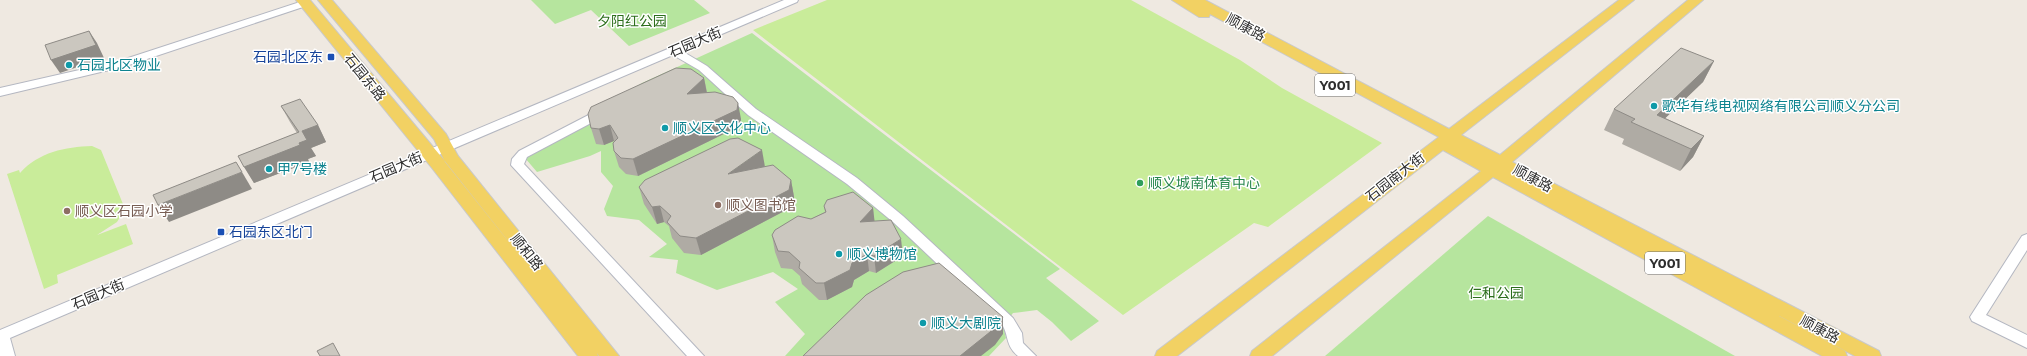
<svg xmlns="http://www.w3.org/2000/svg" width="2027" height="356" font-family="Montserrat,'Noto Sans SC',sans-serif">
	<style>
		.green { fill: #b6e59e }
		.pitch { fill: #c9ec9a }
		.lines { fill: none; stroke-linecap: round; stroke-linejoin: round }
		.minor-casing { stroke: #b4b7c1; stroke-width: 2 }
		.major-casing { stroke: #c9c9c9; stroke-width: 2 }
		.minor { fill: #fff; fill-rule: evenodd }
		.major { fill: #f2d163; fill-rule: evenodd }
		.wall { fill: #afaba4 }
		.shaded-wall { fill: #8e8b86 }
		.building { fill: #cbc7bf; stroke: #8e8b86 }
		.transit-dot { fill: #1a4fb4; stroke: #fff; stroke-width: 1.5 }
		.culture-dot { fill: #0f9aa8; stroke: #fff; stroke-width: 1.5 }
		.leisure-dot { fill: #2e9e5b; stroke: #fff; stroke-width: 1.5 }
		.education-dot { fill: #8d6e63; stroke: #fff; stroke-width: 1.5 }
		.labels { text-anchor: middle; stroke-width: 3; stroke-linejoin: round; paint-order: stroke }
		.shield { fill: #fff; stroke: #6d6d6d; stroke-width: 1 }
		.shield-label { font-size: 13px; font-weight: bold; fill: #2e2e2e }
		.park-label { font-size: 14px; fill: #2c6e1b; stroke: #fff }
		.street-label { font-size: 14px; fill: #2e2e2e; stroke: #fff }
		.transit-label { font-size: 14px; fill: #164399; stroke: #fff; text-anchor: end }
		.culture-label { font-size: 14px; fill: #0d838f; stroke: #fff; text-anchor: start }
		.leisure-label { font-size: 14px; fill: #27864d; stroke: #fff; text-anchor: start }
		.education-label { font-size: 14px; fill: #785e54; stroke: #fff; text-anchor: start }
	</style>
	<rect width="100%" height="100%" fill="#efe9e1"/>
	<g class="green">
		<polygon points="531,0 694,0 710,13 629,46 591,10 555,24"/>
		<polygon points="752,33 1060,269 1046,278 1099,321 1071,341 1052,322 1037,310 1013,313 1003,326 1006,338 989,356 785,356 805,334 775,302 798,289 773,272 717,290 676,273 678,260 649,257 667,244 639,220 607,216 604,209 613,186 601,172 601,151 590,156 537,172 525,158 642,83"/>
		<polygon points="1488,216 1735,356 1325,356"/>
	</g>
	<g class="pitch">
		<polygon points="827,0 1131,0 1240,60 1282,88 1382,143 1268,227 1254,223 1123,315 753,30"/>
		<path d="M92 146 101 150 125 209 117 222 97 235 126 224 133 244 57 275 58 283 44 289 7 174 19 170 20 173C39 152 65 147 92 146Z"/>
	</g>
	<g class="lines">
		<g class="minor-casing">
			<g id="minor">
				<polygon points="306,0 310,3 309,5 126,66 0,96 0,88 119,61"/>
				<path d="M784 0H798L797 2 682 51 707 66 756 109 857 178 903 216 1013 318 1022 333 1023 343 1036 356H1018C1006 346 1009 338 1003 326L893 222 847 184 748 115 699 70 673 55 10 338 15 356H0V330Z"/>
				<polygon points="604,107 608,108 610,111 608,114 527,157 524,164 704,356 687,356 511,165 512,159 519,151"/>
				<polygon points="2027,234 2027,250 1986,315 2027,335 2027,348 1972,321 1970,317 2022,236"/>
			</g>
		</g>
		<g class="major-casing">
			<g id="major">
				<polygon points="296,0 310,0 444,160 539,280 445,162 434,139 318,0 332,0 446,134 458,156 619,356 599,356 597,353 598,356 578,356 432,168"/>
				<polygon points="1172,0 1205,0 1449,129 1619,0 1634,0 1461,135 1500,155 1688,0 1703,0 1512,162 1879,351 1881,356 1855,356 1747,299 1845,351 1847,356 1822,356 1493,177 1272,356 1250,356 1252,351 1481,171 1443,150 1177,356 1155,356 1157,351 1439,137 1210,14 1209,17 1199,17"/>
			</g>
		</g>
		<use href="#minor" class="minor"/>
		<use href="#major" class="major"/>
	</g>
	<g class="wall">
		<polygon points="1714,61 1703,82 1665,118 1704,136 1693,157 1680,171 1622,144 1624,139 1604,130 1614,109"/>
		<polygon points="704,78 707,92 741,119 740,126 638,176 626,174 619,167 614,151 614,141 604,145 596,144 591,128"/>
		<polygon points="281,106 318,125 326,142 311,148 316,156 308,159 309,162 254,183 238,156 297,133 290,122"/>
		<polygon points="765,167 791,180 794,197 792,207 701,255 684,253 672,238 669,226 664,222 657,224 644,204 639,187"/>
		<polygon points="824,206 873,208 874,221 903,256 876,273 869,271 854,280 852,287 827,300 819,300 802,284 800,276 792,269 781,268 775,252 772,235 811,219 825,212"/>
	</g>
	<g class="shaded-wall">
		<polygon points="89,31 97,43 104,58 60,73 51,60"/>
		<polygon points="1714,61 1703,82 1652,131 1657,115"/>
		<polygon points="704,78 707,94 687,94"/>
		<polygon points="738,103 741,119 740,126 638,176 633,159"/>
		<polygon points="318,125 326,142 311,148 316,156 308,159 309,162 254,183 244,167 299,143 302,131"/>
		<polygon points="610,125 614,141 604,145 599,129"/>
		<polygon points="1704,136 1693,157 1680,171 1691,149"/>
		<polygon points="762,150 765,167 728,174"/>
		<polygon points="242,172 252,189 169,222 158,205"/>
		<polygon points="791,180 794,197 792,207 701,255 696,238"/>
		<polygon points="660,206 664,222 657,224 652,207"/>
		<polygon points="873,208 875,225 860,222"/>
		<polygon points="901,239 903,256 876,273 874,256"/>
		<polygon points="867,254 869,271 854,280 852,287 827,300 824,283 852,263"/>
		<polygon points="1003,317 1003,334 995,345 981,356 960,356"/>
	</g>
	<g class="building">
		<polygon points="89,31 96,45 51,60 45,45"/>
		<polygon points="1681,48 1714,61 1657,115 1704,136 1691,149 1631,122 1635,119 1614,109"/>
		<polygon points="676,68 691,69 704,78 687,94 715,92 733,97 738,103 737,110 633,159 621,158 614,151 613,143 618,138 610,125 599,129 591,128 588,114 591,107"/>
		<polygon points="300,99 318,125 302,131 307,140 299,143 300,145 244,167 238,156 299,132 281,106"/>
		<polygon points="738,138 762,150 728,174 773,165 791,180 789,190 696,238 680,236 667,222 671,216 660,206 652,207 639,187 645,180 730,139"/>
		<polygon points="236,162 242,172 158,205 153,195"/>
		<polygon points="853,192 873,208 860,222 891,220 901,239 874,256 867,254 852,263 850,270 824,283 816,283 799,268 800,262 789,252 778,251 772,235 775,230 798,216 811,219 826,212 824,206 827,200"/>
		<polygon points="939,263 1003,317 995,328 960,356 803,356 866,295 903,272"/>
		<polygon points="333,343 340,356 320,356 317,351"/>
	</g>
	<g class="transit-dot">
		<rect x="327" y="53" width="8" height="8" rx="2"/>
		<rect x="217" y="228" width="8" height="8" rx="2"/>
	</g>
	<g class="culture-dot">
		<circle cx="69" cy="65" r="4"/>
		<circle cx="1654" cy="106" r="4"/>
		<circle cx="665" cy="128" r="4"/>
		<circle cx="269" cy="169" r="4"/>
		<circle cx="839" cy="254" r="4"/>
		<circle cx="923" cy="323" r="4"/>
	</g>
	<circle class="leisure-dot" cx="1140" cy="183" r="4"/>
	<g class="education-dot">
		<circle cx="718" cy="205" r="4"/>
		<circle cx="67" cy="211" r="4"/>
	</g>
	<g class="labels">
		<g class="shield">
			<rect x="1315" y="74" width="40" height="22" rx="3"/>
			<rect x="1645" y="252" width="40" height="22" rx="3"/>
		</g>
		<g class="shield-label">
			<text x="1335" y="90">Y001</text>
			<text x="1665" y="268">Y001</text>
		</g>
		<g class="park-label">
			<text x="632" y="26">夕阳红公园</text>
			<text x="1496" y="298">仁和公园</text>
		</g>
		<g class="street-label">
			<text transform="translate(1246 27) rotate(28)" y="5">顺康路</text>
			<text transform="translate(695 42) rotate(-23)" y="5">石园大街</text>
			<text transform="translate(365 77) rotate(51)" y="5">石园东路</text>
			<text transform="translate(396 167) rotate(-23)" y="5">石园大街</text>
			<text transform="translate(1395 177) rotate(-38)" y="5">石园南大街</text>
			<text transform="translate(1533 178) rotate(28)" y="5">顺康路</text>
			<text transform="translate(527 252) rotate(51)" y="5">顺和路</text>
			<text transform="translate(98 294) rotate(-23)" y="5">石园大街</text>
			<text transform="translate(1820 329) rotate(28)" y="5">顺康路</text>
		</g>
		<g class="transit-label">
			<text x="323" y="62">石园北区东</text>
			<text x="229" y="237" text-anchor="start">石园东区北门</text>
		</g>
		<g class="culture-label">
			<text x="77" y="70">石园北区物业</text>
			<text x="1662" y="111">歌华有线电视网络有限公司顺义分公司</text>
			<text x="673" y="133">顺义区文化中心</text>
			<text x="277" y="174">甲7号楼</text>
			<text x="847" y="259">顺义博物馆</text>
			<text x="931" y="328">顺义大剧院</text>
		</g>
		<g class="leisure-label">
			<text x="1148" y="188">顺义城南体育中心</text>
		</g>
		<g class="education-label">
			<text x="726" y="210">顺义图书馆</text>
			<text x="75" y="216">顺义区石园小学</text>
		</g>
	</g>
</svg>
